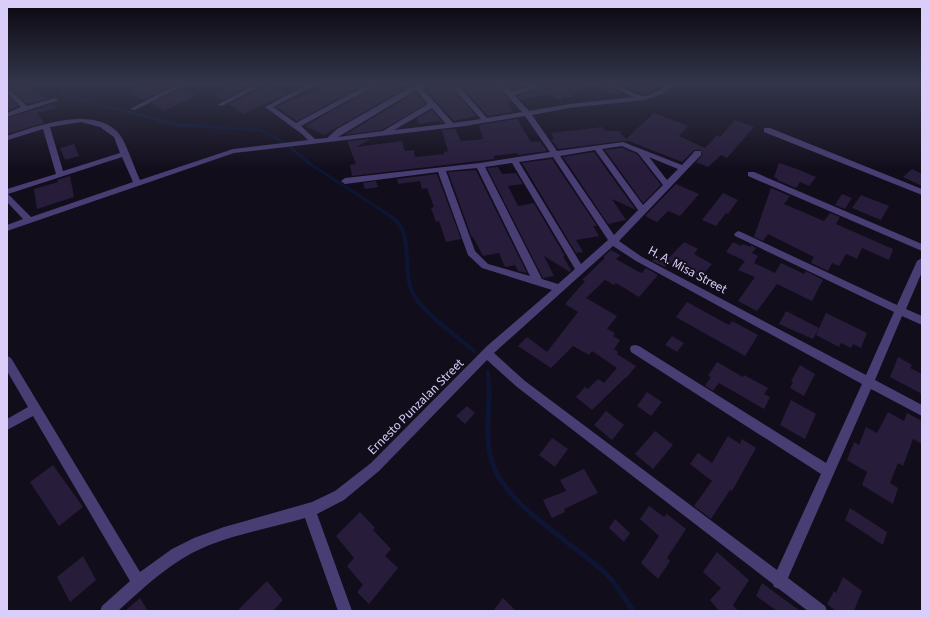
<svg xmlns="http://www.w3.org/2000/svg" width="929" height="618" font-family="'Source Sans 3',sans-serif">
	<style>
		.lines { fill: none; stroke-linecap: round; stroke-linejoin: round }
		.stream-far2 { stroke: #0e1534; stroke-width: 3 }
		.stream-far1 { stroke: #0e1534; stroke-width: 4 }
		.stream { stroke: #0e1534; stroke-width: 5 }
		.building { fill: #271c3a }
		.minor { fill: #493e74; fill-rule: evenodd }
		.labels { text-anchor: middle; stroke-width: 4; stroke-linejoin: round; paint-order: stroke }
		.street-label { font-size: 13px; fill: #dacdf9; stroke: #120d1b }
	</style>
	<rect width="100%" height="100%" fill="#120d1b"/>
	<g class="lines">
		<g class="stream-far2">
			<polyline points="61,83 61,93 75,98 178,125 260,130 283,142"/>
			<polyline points="291,148 310,164 392,217"/>
		</g>
		<g class="stream-far1">
			<path d="M390 216C415 231 402 266 411 289 418 310 457 336 474 351"/>
			<polyline points="488,372 489,390"/>
		</g>
		<path class="stream" d="M489 389C489 413 485 439 492 462 506 506 572 542 604 572 616 583 624 597 633 611"/>
	</g>
	<g class="building">
		<polygon points="15,83 28,83 47,99 27,104 8,86"/>
		<polygon points="148,83 176,83 146,99 141,99 129,91"/>
		<polygon points="235,83 254,83 223,100 213,94"/>
		<polygon points="332,83 367,83 297,121 277,107 294,98 296,99"/>
		<polygon points="381,83 414,83 324,135 305,126"/>
		<polygon points="428,83 448,83 478,118 476,116 454,121 423,87"/>
		<polygon points="458,83 495,83 511,102 507,103 512,112 488,116"/>
		<polygon points="505,83 534,83 512,90"/>
		<polygon points="548,83 602,83 620,92 616,95 590,85 568,98 565,96 560,100 548,94 521,100 517,96 534,91"/>
		<polygon points="615,83 664,83 647,94"/>
		<polygon points="268,84 286,94 243,114 229,104"/>
		<polygon points="183,88 196,95 164,111 152,103"/>
		<polygon points="416,92 426,104 382,130 345,135"/>
		<polygon points="7,95 18,106 7,111"/>
		<polygon points="53,104 58,108 37,113 44,123 7,134 7,118"/>
		<polygon points="432,110 443,123 440,123 439,121 419,124 417,118"/>
		<polygon points="654,113 688,126 679,136 705,148 717,135 720,137 735,120 754,127 727,158 721,155 708,167 696,162 702,155 701,150 694,150 682,162 626,140 628,142 623,141 558,149 551,139 554,139 551,133 602,127 605,131 619,131 626,139"/>
		<polygon points="517,119 531,142 540,141 547,151 518,155 517,153 493,156 495,159 352,176 350,165 356,164 347,141 371,139 356,147 402,141 405,151 414,150 415,157 444,154 444,152 448,151 442,130 455,129 461,141 483,139 479,125"/>
		<polygon points="74,144 79,156 65,160 60,148"/>
		<polygon points="622,148 637,154 661,185 643,203 605,150"/>
		<polygon points="594,152 636,210 612,199 626,220 608,224 563,157"/>
		<polygon points="552,159 597,226 593,226 599,236 576,240 583,252 576,253 522,163"/>
		<polygon points="779,163 797,169 816,177 809,186 800,182 796,188 777,180 778,179 774,177"/>
		<polygon points="498,167 502,174 516,173 523,184 508,186 518,206 534,203 565,256 563,256 571,270 570,272 544,256 554,276 543,278 487,168"/>
		<polygon points="912,169 922,174 922,186 903,177"/>
		<polygon points="476,170 527,273 518,271 515,265 505,267 499,253 483,256 473,237 472,238 448,172"/>
		<polygon points="437,174 461,239 446,242 439,221 436,222 431,208 434,207 427,188 422,189 420,181 398,184 397,179"/>
		<polygon points="70,176 74,197 37,209 34,189 58,182 57,180"/>
		<polygon points="376,181 378,187 365,189 363,183"/>
		<polygon points="676,184 699,194 680,216 668,211 657,222 645,216"/>
		<polygon points="771,188 790,196 784,204 824,221 830,213 840,217 836,224 893,249 889,260 862,248 857,259 846,254 839,266 832,263 828,271 811,263 814,257 768,234 763,241 754,237"/>
		<polygon points="723,193 738,200 728,214 726,213 716,226 702,220"/>
		<polygon points="842,194 852,198 845,209 835,205"/>
		<polygon points="861,195 889,206 881,220 852,208"/>
		<polygon points="684,242 698,249 694,254 712,264 699,279 669,262 665,267 652,261 658,255 667,260"/>
		<polygon points="733,242 741,246 743,244 751,247 751,245 756,248 752,253 758,256 754,263 775,273 781,263 804,274 806,271 823,280 812,301 777,284 757,311 738,301 755,277 738,270 745,261 726,252"/>
		<polygon points="611,250 620,255 616,259 639,272 642,273 646,268 658,275 639,297 616,283 614,285 605,280 586,298 617,316 607,329 615,333 613,336 620,340 614,349 618,352 617,354 636,366 626,378 625,378 592,410 576,397 585,387 588,389 598,379 604,383 617,368 592,351 589,355 573,346 551,368 518,346 527,337 547,352 578,312 565,304 585,281 582,280 605,258 603,257"/>
		<polygon points="687,302 729,325 732,321 758,335 745,356 676,317"/>
		<polygon points="786,311 819,328 813,339 779,324"/>
		<polygon points="826,313 867,333 861,348 853,344 851,348 841,343 839,347 816,335"/>
		<polygon points="672,336 684,343 677,352 665,345"/>
		<polygon points="898,357 912,365 910,368 922,374 922,394 890,377"/>
		<polygon points="717,362 743,377 744,375 768,388 764,394 770,397 764,409 719,383 713,391 705,386 711,377 708,376"/>
		<polygon points="800,365 815,374 804,396 790,388 793,382 791,381"/>
		<polygon points="647,392 662,402 651,416 637,406"/>
		<polygon points="791,400 816,414 805,439 780,425"/>
		<polygon points="467,406 475,413 465,424 456,416"/>
		<polygon points="606,411 624,425 612,440 594,425"/>
		<polygon points="888,412 904,421 907,413 922,421 922,444 913,439 903,466 898,463 890,483 898,488 893,504 862,485 867,472 847,460 854,442 859,445 866,427 877,433"/>
		<polygon points="655,431 673,445 653,469 635,454"/>
		<polygon points="728,436 740,444 742,439 756,448 732,491 730,490 711,519 694,506 712,481 690,464 698,453 712,463"/>
		<polygon points="552,438 568,449 555,467 539,455"/>
		<polygon points="53,465 83,507 59,526 30,482"/>
		<polygon points="584,469 598,493 564,509 565,512 552,518 543,500 566,491 560,480"/>
		<polygon points="649,506 664,517 667,514 686,529 667,558 670,561 658,579 641,563 659,536 640,519"/>
		<polygon points="850,508 887,532 883,545 845,520"/>
		<polygon points="360,512 375,528 373,530 391,549 385,556 398,568 369,604 357,592 363,585 347,566 354,558 336,536"/>
		<polygon points="615,519 630,533 624,542 609,528"/>
		<polygon points="717,552 749,580 733,605 738,611 719,611 710,600 721,588 703,572"/>
		<polygon points="83,556 96,580 70,602 57,577"/>
		<polygon points="843,577 862,591 854,611 836,611 827,604 834,591 836,593"/>
		<polygon points="267,581 283,600 273,611 237,611"/>
		<polygon points="762,583 800,611 777,611 756,596"/>
		<polygon points="140,598 148,611 125,611"/>
		<polygon points="503,598 516,611 493,611"/>
	</g>
	<g class="lines">
		<g class="minor">
			<polygon points="118,83 114,86 111,84 111,83"/>
			<polygon points="180,83 189,83 135,110 130,109"/>
			<polygon points="258,83 267,83 222,106 217,105"/>
			<path d="M310 83H319L273 107 296 123 371 83H380L301 126 315 139 327 138 337 129 418 83H427L421 87 453 123 481 119 449 83H456L487 118 522 112 496 83H503L511 92C523 89 535 83 547 83L533 90 514 95 529 111 569 104 634 97 603 83C620 83 628 93 642 96 654 98 664 83 677 83L662 94 644 100 569 108 532 115 557 151 623 142 682 165 695 151H701V155L619 241 642 257 866 375 894 312 735 236 734 234 738 231 741 232 897 305 917 261 922 258V272L906 309 922 316V325L902 316 875 380 922 405V416L871 389 788 578 825 606 827 611H808L779 589 774 587 773 584 517 387 487 360 379 471 344 500 317 514 352 611H338L305 518C268 529 226 535 192 553 164 568 141 590 118 611H100L102 606 130 581 33 416 7 430V419L28 407 7 371V356L11 358 140 572 172 549 194 538 224 527 312 502 335 491 371 463 487 346 552 290 482 268 468 255 438 172 345 184 341 181 345 178 480 163 550 152 525 116 465 126 234 153 7 231V225L23 219 7 202V189L56 174 43 129 8 140 7 136C37 126 96 104 120 135 126 143 135 169 140 180L233 149 308 140 302 134 265 107ZM416 90 428 104 383 131 338 137ZM432 108 446 124 394 130ZM81 122 100 127 114 137 120 153 63 171 50 127ZM622 146 638 153 663 185 643 205 602 149ZM595 150 638 210 614 235 560 156ZM122 157 133 182 31 217 8 194ZM553 157 608 240 581 264 519 162ZM649 157 678 169 667 180ZM512 163 575 269 558 284 542 279 485 167ZM477 168 530 276 488 264 475 251 446 171ZM613 246 636 261 862 384 826 463 639 346 635 345 631 346 630 349 631 352 821 474 777 570 525 381 494 353Z"/>
			<polygon points="7,87 27,106 56,98 59,100 7,117 7,113 21,107 7,93"/>
			<polygon points="764,128 770,128 922,189 922,195 764,132"/>
			<polygon points="748,172 754,172 922,244 922,251 748,176"/>
		</g>
	</g>
	<linearGradient id="sky" x2="0" y2="1"><stop stop-color="#0a070f"/><stop offset="0.49" stop-color="#33354a"/><stop offset="1" stop-color="#33354a" stop-opacity="0"/></linearGradient>
	<rect width="929" height="170" fill="url(#sky)"/>
	<g class="labels">
		<g class="street-label">
			<text transform="translate(688 269) rotate(28)" y="5">H. A. Misa Street</text>
			<text transform="translate(415 406) rotate(-45)" y="5">Ernesto Punzalan Street</text>
		</g>
	</g>
	<rect width="929" height="618" fill="none" stroke="#dacdf9" stroke-width="16"/>
</svg>
